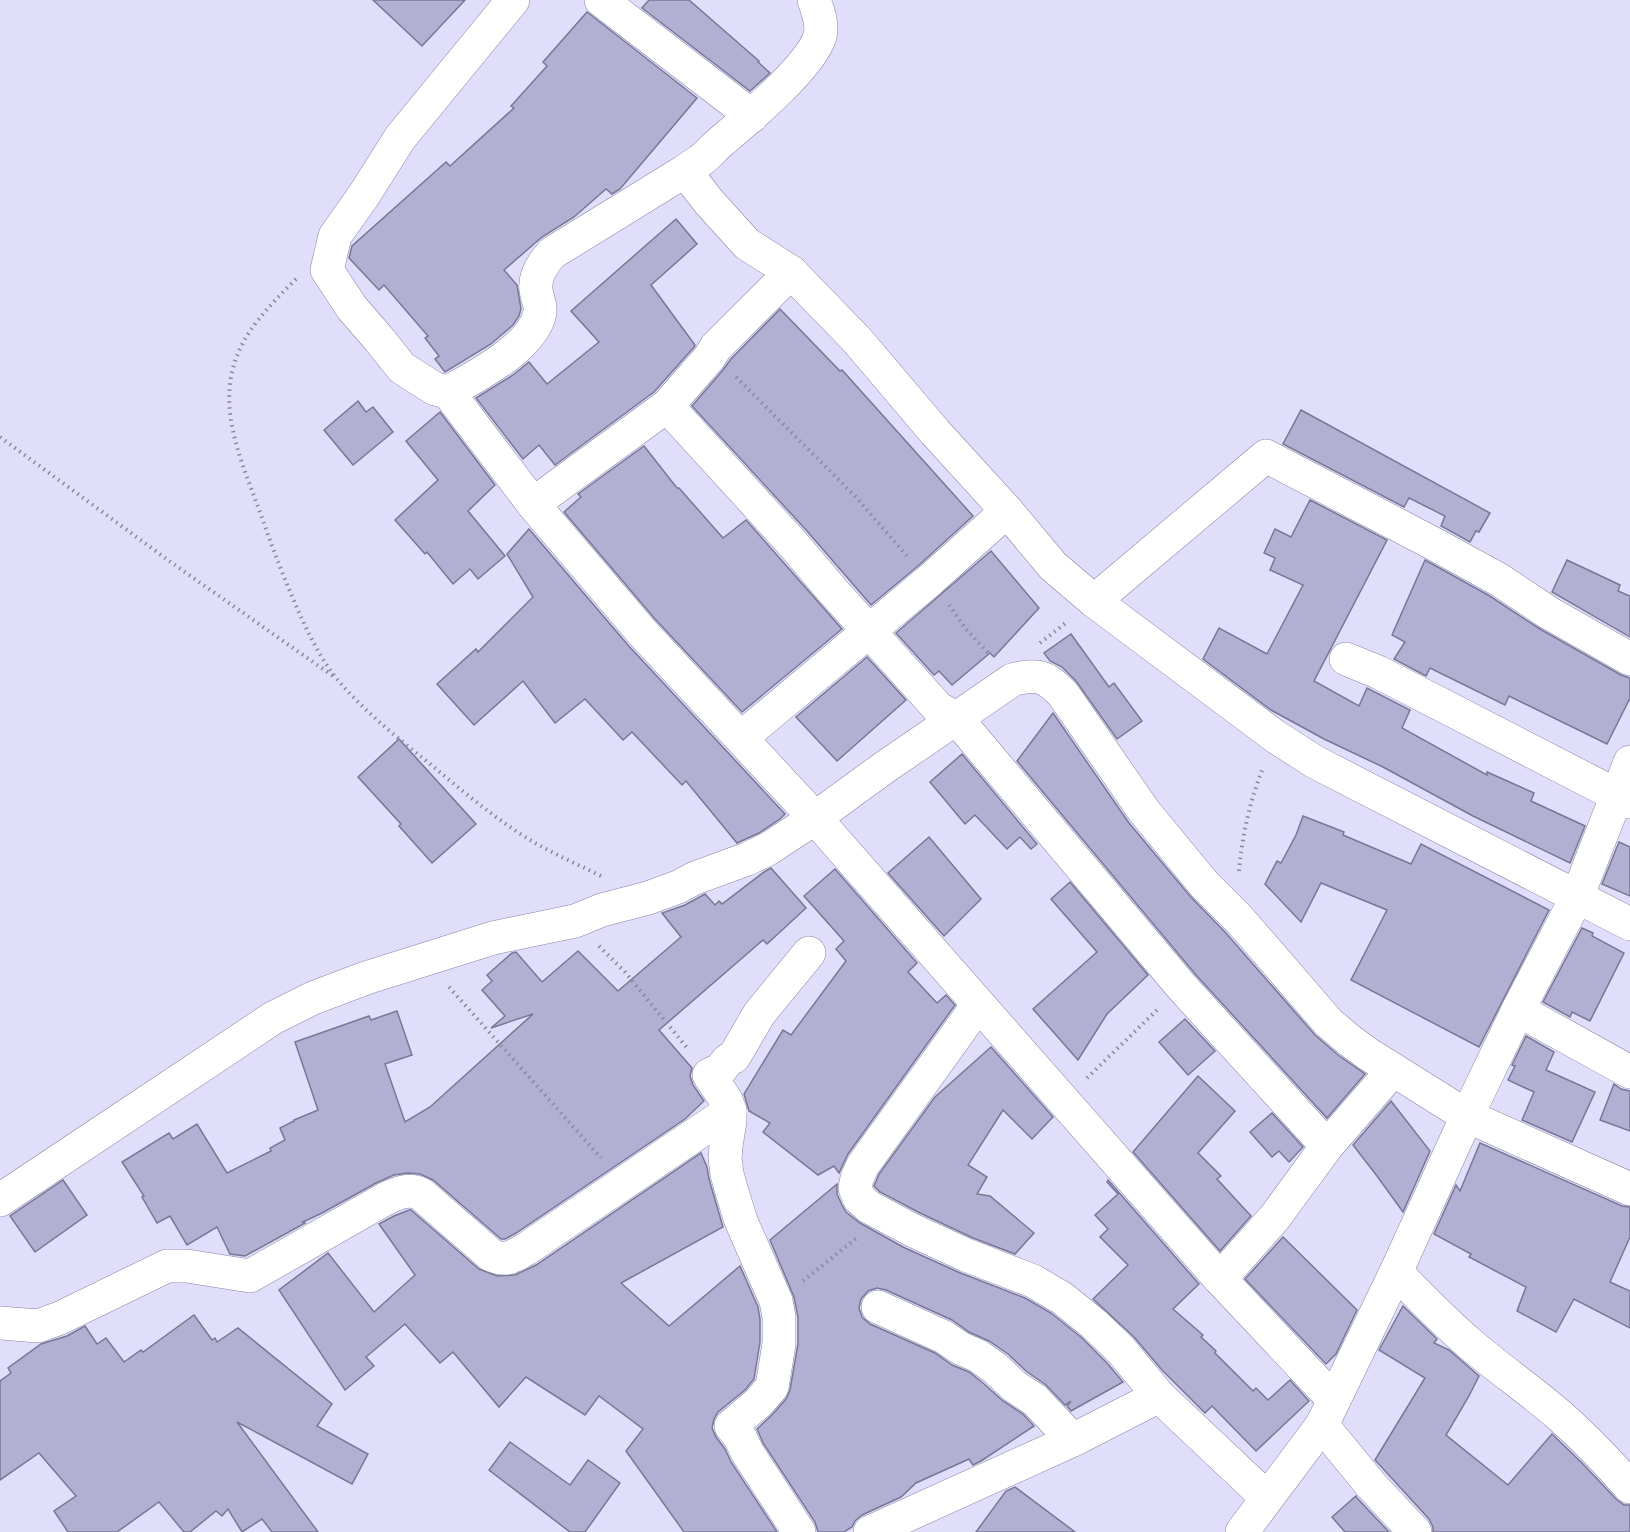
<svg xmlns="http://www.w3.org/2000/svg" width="1630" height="1532" font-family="Lora,serif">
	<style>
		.building { fill: #b1afd2; stroke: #797796; stroke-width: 1.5 }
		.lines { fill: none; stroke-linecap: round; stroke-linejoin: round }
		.street-casing { stroke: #8785a6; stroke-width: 34 }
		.path { stroke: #8a889e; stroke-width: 4; stroke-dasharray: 1.5 4.5; stroke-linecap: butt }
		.street { stroke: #fff; stroke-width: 33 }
	</style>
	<rect width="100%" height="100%" fill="#e0defb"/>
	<g class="building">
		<polygon points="373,0 465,0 422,46"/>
		<polygon points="649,0 689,0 759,61 758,62 770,73 750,91 642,8"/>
		<polygon points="587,12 697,98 620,189 612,194 606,189 574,217 542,237 504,270 517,285 521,309 519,316 513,325 491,344 445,372 435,359 439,356 425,338 428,336 384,285 379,290 349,258 352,246 446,162 450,166 514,108 511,106 547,66 543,62"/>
		<polygon points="676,219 697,244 651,285 695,345 694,347 654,392 555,465 539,445 523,459 476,398 513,375 529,362 547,384 599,342 571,311"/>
		<polygon points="780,309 840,371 842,370 973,516 918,566 871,605 807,531 692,406 723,370 731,359"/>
		<polygon points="358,401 366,412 373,407 393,432 353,465 324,430"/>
		<polygon points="1301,410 1490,513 1479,532 1476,531 1470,542 1441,526 1445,516 1409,498 1404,507 1283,444"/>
		<polygon points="440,412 495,485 468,511 505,556 478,579 470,569 453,584 427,552 425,554 395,520 438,480 406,441"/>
		<polygon points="644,446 677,488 679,488 723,538 746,520 842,629 742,712 655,619 564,512 581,497 578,494"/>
		<polygon points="1310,500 1387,540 1314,681 1359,706 1367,688 1410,710 1402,728 1487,775 1487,772 1534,793 1531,801 1585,826 1570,863 1473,816 1383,767 1324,739 1271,710 1203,659 1219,628 1267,654 1303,585 1270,570 1275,558 1264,553 1275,529 1291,537"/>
		<polygon points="529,529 627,644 785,814 780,819 759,833 737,843 686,781 682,785 632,732 623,740 585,699 555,723 523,681 474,725 437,684 476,649 478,652 533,597 507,554"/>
		<polygon points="991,551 1039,608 994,657 990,653 952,685 939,671 934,675 896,633"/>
		<polygon points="1425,560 1488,595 1540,629 1621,675 1630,678 1630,698 1607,744 1509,696 1505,705 1430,668 1426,676 1394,659 1405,642 1392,635"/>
		<polygon points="1567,560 1620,585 1618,591 1630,596 1630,637 1552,592"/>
		<polygon points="1071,634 1109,687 1114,683 1142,721 1117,739 1076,681 1062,667 1050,661 1044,653"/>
		<polygon points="867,657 906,700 837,761 796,717"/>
		<polygon points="1053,713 1129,823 1190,896 1225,932 1315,1035 1338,1055 1365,1074 1327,1118 1196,975 1017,761"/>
		<polygon points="399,739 476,824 432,863 399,826 401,824 358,777"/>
		<polygon points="962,754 1037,844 1031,849 1020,837 1007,849 975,815 965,824 930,782"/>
		<polygon points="1303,816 1344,832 1343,835 1411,864 1421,844 1549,910 1479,1047 1351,980 1387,910 1321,883 1301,922 1265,884 1277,861 1281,863 1296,835"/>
		<polygon points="929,837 981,899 944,936 888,873"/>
		<polygon points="1619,842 1630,847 1630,896 1602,884"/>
		<polygon points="771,868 806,908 767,944 763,940 659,1030 692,1068 690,1076 693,1085 704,1101 685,1119 516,1233 505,1239 501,1239 433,1180 420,1174 408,1173 394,1175 376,1183 322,1213 303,1222 305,1223 245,1256 230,1254 217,1227 187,1245 170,1216 157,1223 142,1197 144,1196 122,1162 169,1133 173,1139 197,1124 227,1173 271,1151 270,1148 285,1140 280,1128 294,1121 294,1120 318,1110 295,1042 369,1016 371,1020 397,1011 412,1055 385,1064 405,1122 430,1107 533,1014 491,1028 505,1016 482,990 492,981 487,975 512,953 516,952 542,982 578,951 618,991 681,937 662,913 685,905 705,894 715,905 719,901 722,904 764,872"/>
		<polygon points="835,869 917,963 908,972 937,1003 946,995 955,1005 848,1154 839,1173 834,1166 818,1175 763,1132 770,1123 749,1111 744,1094 783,1030 791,1035 846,961 836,949 844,941 804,896"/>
		<polygon points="1070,882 1148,975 1107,1014 1078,1060 1033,1009 1097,952 1051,899"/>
		<polygon points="1582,928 1593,933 1592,936 1624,953 1590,1021 1572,1012 1570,1017 1543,1002"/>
		<polygon points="1185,1019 1215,1051 1188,1075 1159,1042"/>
		<polygon points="1526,1036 1554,1052 1546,1070 1595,1092 1572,1142 1522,1120 1534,1092 1508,1080 1515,1066 1512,1065"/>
		<polygon points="991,1047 1053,1117 1032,1139 1003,1110 968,1165 987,1177 977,1194 990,1196 1034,1233 1015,1254 973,1238 920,1213 880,1192 874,1186 879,1174 935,1097"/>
		<polygon points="1198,1076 1235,1111 1198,1153 1221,1176 1217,1179 1251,1216 1220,1251 1133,1152"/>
		<polygon points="1614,1084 1621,1089 1630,1091 1630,1131 1600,1120"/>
		<polygon points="1391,1101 1430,1151 1403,1212 1377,1176 1353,1145"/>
		<polygon points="1272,1113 1303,1147 1289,1162 1279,1151 1272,1157 1250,1132"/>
		<polygon points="1480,1143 1622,1206 1630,1207 1630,1237 1610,1282 1630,1291 1630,1328 1574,1299 1556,1332 1517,1311 1526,1287 1469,1257 1471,1254 1434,1234 1456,1185 1460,1191"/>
		<polygon points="701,1153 707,1167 709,1179 723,1227 621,1283 669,1326 740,1266 758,1307 760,1319 760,1342 754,1379 745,1390 718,1412 714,1419 712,1428 716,1437 725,1449 731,1462 777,1532 684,1532 626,1451 643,1429 599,1396 585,1415 526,1377 499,1407 453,1352 440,1363 405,1324 366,1357 374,1366 345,1390 279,1290 328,1253 374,1312 415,1275 379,1224 394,1216 409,1210 411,1210 479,1269 497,1276 515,1275 536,1265"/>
		<polygon points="63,1180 87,1215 35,1252 10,1216"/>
		<polygon points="1108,1180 1199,1284 1173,1309 1203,1335 1201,1337 1216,1351 1215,1353 1253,1391 1256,1388 1268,1400 1290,1380 1309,1401 1256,1451 1212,1406 1205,1413 1162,1370 1134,1337 1093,1299 1128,1265 1100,1237 1108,1229 1095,1215 1118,1194 1107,1182"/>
		<polygon points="837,1184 837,1194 842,1205 846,1212 860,1223 903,1247 958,1272 1025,1298 1051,1313 1082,1338 1107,1363 1123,1382 1071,1411 1067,1406 1071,1401 1065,1405 1046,1385 1026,1371 1008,1354 989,1341 969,1332 952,1320 886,1290 877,1288 868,1291 861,1299 859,1308 862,1317 870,1324 935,1353 952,1365 969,1372 983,1383 1003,1401 1023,1414 1034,1426 981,1461 973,1465 969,1459 916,1483 901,1497 862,1515 855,1521 852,1527 844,1532 818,1532 815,1522 763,1443 757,1429 772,1415 786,1399 790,1390 798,1344 798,1317 794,1297 770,1240"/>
		<polygon points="1283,1237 1357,1310 1336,1354 1326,1364 1245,1279"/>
		<polygon points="1403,1306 1437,1339 1434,1343 1449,1350 1479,1376 1469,1396 1446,1435 1508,1485 1552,1434 1582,1463 1616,1499 1624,1505 1630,1505 1630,1532 1433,1532 1433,1527 1429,1519 1375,1460 1425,1378 1379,1350"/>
		<polygon points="194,1315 212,1340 215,1338 217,1342 238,1328 332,1404 317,1426 368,1454 352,1484 237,1422 318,1532 272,1532 262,1519 242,1532 228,1509 222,1516 216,1511 190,1532 184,1532 159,1502 117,1532 68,1532 54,1511 76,1496 39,1453 0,1480 0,1381 11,1373 8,1368 41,1344 67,1336 85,1326 97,1344 106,1338 124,1362 141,1350 143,1352"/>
		<polygon points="510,1442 570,1485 588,1460 620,1483 585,1532 570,1532 489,1470"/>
		<polygon points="1015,1487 1075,1532 976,1532 1006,1491"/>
		<polygon points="1356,1496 1357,1498 1389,1532 1345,1532 1332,1517"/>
	</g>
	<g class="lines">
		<g class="street-casing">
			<g id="street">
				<polyline points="513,0 400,138 364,195 335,236 327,270 352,308 378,338 402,368 435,389 448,392 533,504 641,631 815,818 1220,1279 1334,1400"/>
				<polyline points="601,0 752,116"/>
				<path d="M814 0C818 11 823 24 820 36 811 66 749 118 724 139 715 146 709 154 700 161 695 164 690 167 685 171L709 202 747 244 791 272 857 340 935 432 1007 511 1053 566 1094 601 1276 737 1315 762 1630 924"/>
				<path d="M448 392C475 377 535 346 540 312 541 304 537 298 536 290 534 276 543 263 552 253L685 171"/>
				<polyline points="667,406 793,544 832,590 938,708 957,719 1182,987 1327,1146"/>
				<polyline points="533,504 667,406 709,358 716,347 791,272"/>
				<polyline points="1094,601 1266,456 1436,545 1498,579 1549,613 1630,659"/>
				<polyline points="1346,659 1378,672 1630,802"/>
				<polyline points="741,738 930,580 1007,511"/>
				<polyline points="1630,762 1577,897 1518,1010 1467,1116 1630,1189"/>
				<polyline points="978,1005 863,1165 857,1178 855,1188 859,1198 869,1207 912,1230 966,1255 1033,1281 1062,1298 1094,1324 1121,1350 1159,1396 1267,1498"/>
				<polyline points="1518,1010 1630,1072"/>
				<path d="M0 1200 273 1018 313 998 366 978 493 938 575 921 602 910 648 898 678 887 695 878 747 859 768 849 815 818 885 767 1012 680C1037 673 1046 676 1063 694L1144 811 1204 884 1239 919 1329 1023 1349 1040 1368 1054 1467 1116 1396 1272 1322 1425 1371 1485 1415 1532"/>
				<path d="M1396 1272C1420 1297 1444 1321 1469 1343 1498 1368 1530 1390 1559 1415 1584 1437 1608 1462 1630 1487"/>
				<polyline points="1220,1279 1275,1217 1327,1146 1393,1070"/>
				<polyline points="878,1307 944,1337 960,1348 978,1356 995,1368 1014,1386 1035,1400 1073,1440"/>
				<path d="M0 1323 38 1326 60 1318 167 1266H187L250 1276 385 1199C398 1193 408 1188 421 1194L491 1255C507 1262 511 1257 526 1249L730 1111"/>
				<polyline points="799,1532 747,1452 741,1439 731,1426 758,1403 772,1387 779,1344 779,1317 776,1301 741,1221 732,1192 727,1174 725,1158 726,1146 730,1121 730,1111 726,1100 709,1075 721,1069 728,1060 734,1057 759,1014 809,953"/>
				<polyline points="870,1532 1073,1440 1159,1396"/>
				<polyline points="1242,1532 1322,1425"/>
			</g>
		</g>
		<g class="path">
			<path d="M296 279C283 292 270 305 259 319 205 385 236 446 261 515 272 547 284 578 297 608 308 633 320 658 337 679 362 709 394 735 424 759 453 783 482 808 513 829 540 848 571 861 601 876"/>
			<polyline points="736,377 854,495 907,556"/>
			<polyline points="0,437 172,563 333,676"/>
			<polyline points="949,605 965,628 990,655"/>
			<polyline points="1040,643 1067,622"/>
			<path d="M1239 871C1242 836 1250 800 1263 768"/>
			<polyline points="599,946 625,972 688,1049"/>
			<polyline points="449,987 601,1158"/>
			<polyline points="1087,1078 1157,1010"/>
			<polyline points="803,1281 858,1237"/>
		</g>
		<use href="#street" class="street"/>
	</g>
</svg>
